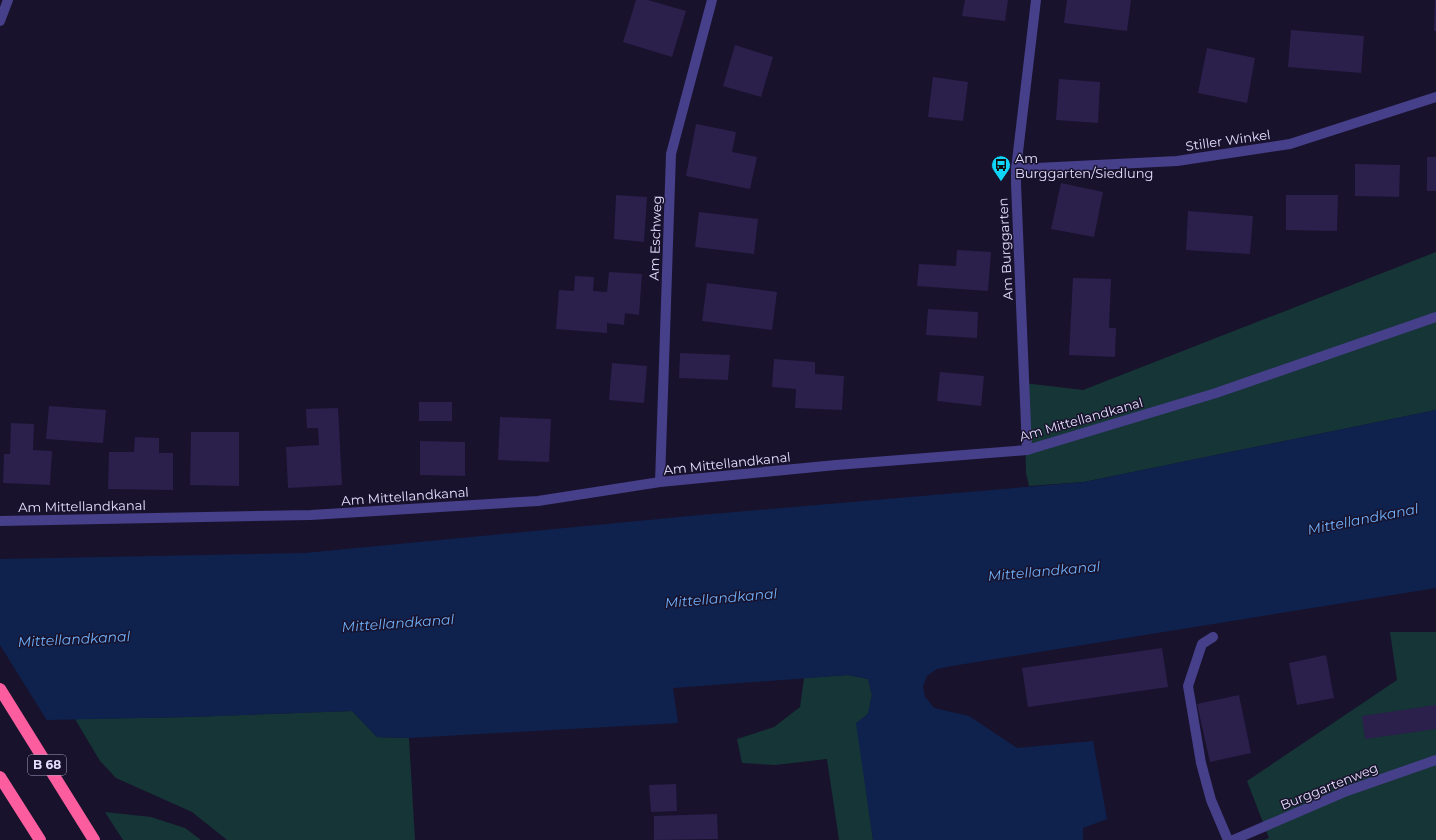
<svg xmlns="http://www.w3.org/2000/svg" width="1436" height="840" font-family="Montserrat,sans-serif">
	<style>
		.green { fill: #153536 }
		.water { fill: #0f224e }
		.pier { fill: #18122c }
		.building { fill: #2b1f4c }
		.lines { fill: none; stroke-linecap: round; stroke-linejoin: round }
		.minor { stroke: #463f89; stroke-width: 10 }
		.highway { stroke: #fb5d9e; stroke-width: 12 }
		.labels { text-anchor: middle; stroke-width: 3; stroke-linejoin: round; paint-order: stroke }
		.shield { fill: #18122c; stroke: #a7a1bf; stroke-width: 1 }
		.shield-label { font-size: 12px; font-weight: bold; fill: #e4defe }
		.street-label { font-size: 13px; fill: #e4defe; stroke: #18122c }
		.poi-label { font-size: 13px; fill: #e4defe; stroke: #18122c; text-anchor: start }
		.water-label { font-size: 14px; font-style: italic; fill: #6fb1fb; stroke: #18122c }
	</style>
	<rect width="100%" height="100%" fill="#18122c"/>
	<g class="green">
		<polygon points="1436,252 1436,410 1084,482 1029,486 1026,473 1024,383 1083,390"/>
		<polygon points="1390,632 1436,632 1436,840 1264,840 1269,838 1247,781 1397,680"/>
		<polygon points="848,675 868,679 872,695 868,714 857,723 873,840 839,840 827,759 775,765 742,763 737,739 774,727 800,707 804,678"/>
		<polygon points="352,711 377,737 409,738 415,840 227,840 192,812 116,778 100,761 75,719 189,717"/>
		<polygon points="105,812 151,817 185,828 201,840 123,840"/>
	</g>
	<polygon class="water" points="1436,410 1436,588 952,666 937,669 927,676 923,686 925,697 934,708 969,716 1017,748 1093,741 1107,819 1083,828 1083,840 873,840 856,723 868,714 872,695 868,679 848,675 673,688 678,723 409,738 377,737 352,711 189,717 0,721 0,559 305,553 700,515 1084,482"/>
	<polygon class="pier" points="0,645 48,722 0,723"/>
	<g class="building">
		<polygon points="636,0 648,0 686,11 672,57 623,42"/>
		<polygon points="965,0 1008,0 1005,21 962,16"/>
		<polygon points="1067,0 1131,0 1127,31 1064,23"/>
		<polygon points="1435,0 1436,0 1436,31 1434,31"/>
		<polygon points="1291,30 1364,36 1361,73 1288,67"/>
		<polygon points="735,45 773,57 761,97 723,86"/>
		<polygon points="1207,48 1255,58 1247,103 1198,93"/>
		<polygon points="933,77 968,82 963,121 928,117"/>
		<polygon points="1059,79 1100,82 1098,123 1056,120"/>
		<polygon points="696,124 736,132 732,152 757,157 750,189 686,176"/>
		<rect x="1427" y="157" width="9" height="34"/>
		<polygon points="1355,164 1400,165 1399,197 1355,196"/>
		<polygon points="1061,183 1103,192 1094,237 1051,229"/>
		<polygon points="616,195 647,197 644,242 614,239"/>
		<polygon points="1286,195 1338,195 1337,231 1286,230"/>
		<polygon points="1188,211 1253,216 1250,254 1186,250"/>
		<polygon points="699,212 758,219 754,254 695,247"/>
		<polygon points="957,250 991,252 988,291 917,286 919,264 956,266"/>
		<polygon points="609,272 642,274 639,315 625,313 624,325 607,323 607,333 556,329 559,290 574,291 575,276 594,277 593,291 607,292"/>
		<polygon points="1073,278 1111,279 1109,328 1116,328 1115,357 1069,355"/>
		<polygon points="707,283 777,292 772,330 702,321"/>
		<polygon points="928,309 978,312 977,338 926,335"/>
		<polygon points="680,353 730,355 728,380 679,378"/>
		<polygon points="774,359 815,362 815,374 844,376 842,410 795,408 796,389 772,387"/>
		<polygon points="612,363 647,366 644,403 609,400"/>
		<polygon points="940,372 984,376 981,406 937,401"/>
		<rect x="419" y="402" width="33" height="19"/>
		<polygon points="49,406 106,410 103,443 46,439"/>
		<polygon points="338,408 342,485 288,488 286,447 319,445 318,428 307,428 306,409"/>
		<polygon points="500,417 551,419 549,462 498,460"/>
		<polygon points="11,423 34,424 33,450 52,451 50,485 3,483 4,454 10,454"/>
		<polygon points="191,432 239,432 239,486 190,485"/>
		<polygon points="135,437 159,438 159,453 173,453 173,490 108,489 109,452 134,452"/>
		<polygon points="420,441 465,442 465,476 420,475"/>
		<polygon points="1162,648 1168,687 1028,707 1022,668"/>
		<polygon points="1326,655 1334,698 1297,705 1289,663"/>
		<polygon points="1239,695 1251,753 1210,762 1197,704"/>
		<polygon points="1436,705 1436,729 1365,739 1362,716"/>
		<polygon points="676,784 677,811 651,812 649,785"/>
		<polygon points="717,814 718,839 654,840 654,816"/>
	</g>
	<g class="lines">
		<g class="minor">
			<polyline points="0,21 8,0"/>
			<polyline points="1016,169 1177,161 1290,144 1436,97"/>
			<polyline points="1027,450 1016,184 1016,169 1036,0"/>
			<polyline points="660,482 671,154 712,0"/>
			<polyline points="0,521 311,515 538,501 660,482 836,465 1027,450 1216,393 1436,317"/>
			<polyline points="1213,637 1202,644 1188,686 1201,763 1211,800 1228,840"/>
			<polyline points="1233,840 1347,791 1436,760"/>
		</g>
		<g class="highway">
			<polyline points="0,689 94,840"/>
			<polyline points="0,777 40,840"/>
		</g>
	</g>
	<defs>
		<g id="bus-pin" transform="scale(1)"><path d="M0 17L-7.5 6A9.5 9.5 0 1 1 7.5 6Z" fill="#10d3f8" stroke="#18122c"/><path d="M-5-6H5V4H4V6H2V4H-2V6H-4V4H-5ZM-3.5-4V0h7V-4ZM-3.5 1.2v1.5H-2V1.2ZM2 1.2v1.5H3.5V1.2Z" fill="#111"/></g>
	</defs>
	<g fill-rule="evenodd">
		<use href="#bus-pin" x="1001" y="165"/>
	</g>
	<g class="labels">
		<rect class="shield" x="28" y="755" width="38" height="20" rx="3"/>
		<g class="shield-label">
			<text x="47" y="769">B 68</text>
		</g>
		<g class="street-label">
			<text transform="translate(1228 140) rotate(-8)" y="5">Stiller Winkel</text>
			<text transform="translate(655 238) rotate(-88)" y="5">Am Eschweg</text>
			<text transform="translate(1005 249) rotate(-93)" y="5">Am Burggarten</text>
			<text transform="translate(1081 419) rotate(-16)" y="5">Am Mittellandkanal</text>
			<text transform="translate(727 463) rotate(-6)" y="5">Am Mittellandkanal</text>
			<text transform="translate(405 496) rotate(-4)" y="5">Am Mittellandkanal</text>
			<text transform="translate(82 506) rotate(-1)" y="5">Am Mittellandkanal</text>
			<text transform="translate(1329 786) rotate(-22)" y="5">Burggartenweg</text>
		</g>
		<g class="poi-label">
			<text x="1015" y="163">Am<tspan x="1015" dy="15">Burggarten/Siedlung</tspan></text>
		</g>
		<g class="water-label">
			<text transform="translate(1363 519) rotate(-11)" y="5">Mittellandkanal</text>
			<text transform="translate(1044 571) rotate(-5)" y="5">Mittellandkanal</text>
			<text transform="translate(721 598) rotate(-5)" y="5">Mittellandkanal</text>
			<text transform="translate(398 623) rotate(-4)" y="5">Mittellandkanal</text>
			<text transform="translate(74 639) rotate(-3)" y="5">Mittellandkanal</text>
		</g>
	</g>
</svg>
